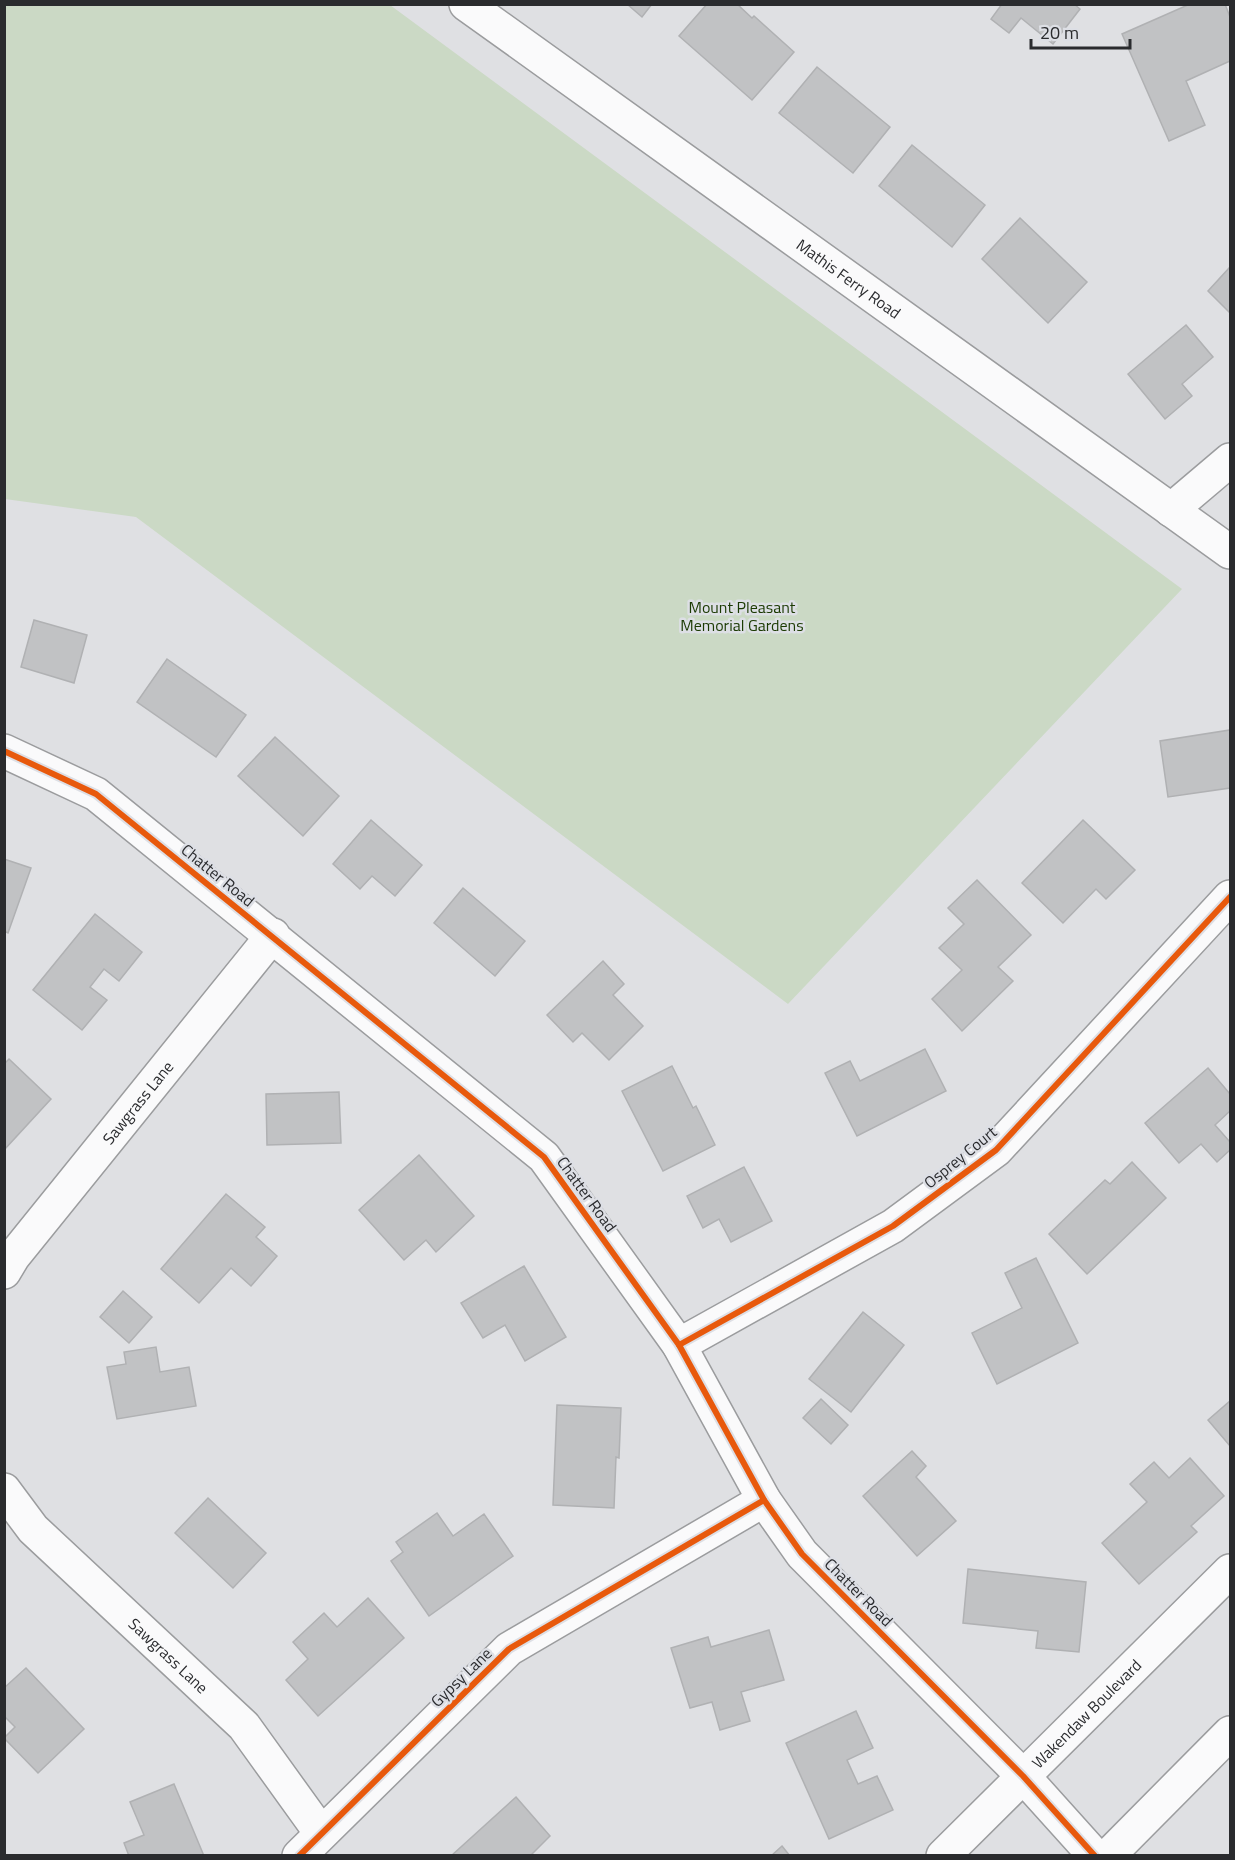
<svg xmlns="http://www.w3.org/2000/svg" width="1235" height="1860" font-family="'Titillium Web',sans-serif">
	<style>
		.green { fill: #cbd9c5 }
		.building { fill: #c1c2c4; stroke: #b0b1b3; stroke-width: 1.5 }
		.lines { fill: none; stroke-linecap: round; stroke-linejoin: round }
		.minor-casing { stroke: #9b9c9e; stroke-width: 36 }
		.secondary-casing { stroke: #9b9c9e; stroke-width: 36 }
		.minor { stroke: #fafafb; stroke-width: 33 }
		.secondary { stroke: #fafafb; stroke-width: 33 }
		.cycleway-casing { stroke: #dddfe5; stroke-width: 10 }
		.cycleway { stroke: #e8590c; stroke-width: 6 }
		.labels { text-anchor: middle; stroke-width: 5; stroke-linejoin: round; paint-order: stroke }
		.street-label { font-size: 16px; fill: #2a2b2e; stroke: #dddfe5 }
		.park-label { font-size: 16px; fill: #1b3a02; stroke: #dddfe5 }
	</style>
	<rect width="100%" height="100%" fill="#dfe0e3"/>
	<polygon class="green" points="5,4 390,5 1182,589 788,1004 136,517 5,499"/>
	<g class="building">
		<polygon points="627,4 652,4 642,17"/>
		<polygon points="707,4 737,4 752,18 754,16 794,52 752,100 679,36"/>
		<polygon points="1002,4 1074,4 1080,9 1053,44 1021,18 1009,33 991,19"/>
		<polygon points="1190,4 1225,4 1230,17 1230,61 1186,81 1205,125 1169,141 1122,34"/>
		<polygon points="817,67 890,127 853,173 779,113"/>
		<polygon points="912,145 985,205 952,247 879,186"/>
		<polygon points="1020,218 1087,282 1048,323 982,259"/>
		<polygon points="1230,267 1230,313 1208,291"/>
		<polygon points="1186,325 1213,357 1182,384 1192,396 1165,419 1128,374"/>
		<polygon points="34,620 87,635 74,683 21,667"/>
		<polygon points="167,659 246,715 216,757 137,702"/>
		<polygon points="1230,730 1230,788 1168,797 1160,741"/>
		<polygon points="275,737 339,796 303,836 238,776"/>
		<polygon points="371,820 422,865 395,896 372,876 360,889 333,864"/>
		<polygon points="1083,820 1135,870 1106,899 1096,889 1063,923 1022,883"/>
		<polygon points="4,859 31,868 8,933 4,931"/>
		<polygon points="977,880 1031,935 998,967 1013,981 962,1031 932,999 962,970 939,948 964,924 948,908"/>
		<polygon points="463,888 525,941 495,976 434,923"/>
		<polygon points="95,914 142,952 119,981 104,969 90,987 107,1000 82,1030 33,990"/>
		<polygon points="603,961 624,984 613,995 643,1026 609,1060 582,1033 573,1042 547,1015"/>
		<polygon points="925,1049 946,1091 857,1136 825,1073 850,1061 860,1081"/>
		<polygon points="9,1059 51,1099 4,1150 4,1064"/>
		<polygon points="672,1066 693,1108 696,1106 715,1145 663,1171 622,1091"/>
		<polygon points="1208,1068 1230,1094 1230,1111 1215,1125 1230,1142 1230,1150 1217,1162 1201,1144 1179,1163 1145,1123"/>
		<polygon points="339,1092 341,1143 267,1145 266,1094"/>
		<polygon points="419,1155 474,1216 436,1252 426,1240 404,1260 359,1210"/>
		<polygon points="1132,1162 1166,1198 1087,1274 1049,1234 1105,1180 1110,1184"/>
		<polygon points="744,1167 772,1221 731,1242 719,1219 703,1228 687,1196"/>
		<polygon points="226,1194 265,1227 256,1237 277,1256 251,1286 231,1268 199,1303 161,1269"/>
		<polygon points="1036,1258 1078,1343 997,1384 972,1333 1022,1308 1005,1273"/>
		<polygon points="524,1266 566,1337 525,1361 505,1325 483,1338 461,1303"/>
		<polygon points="123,1291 152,1317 129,1343 100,1317"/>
		<polygon points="863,1312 904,1345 851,1412 809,1379"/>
		<polygon points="156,1347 160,1372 189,1367 196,1406 117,1419 107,1367 126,1364 124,1352"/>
		<polygon points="821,1399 848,1425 831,1444 803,1418"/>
		<polygon points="1230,1401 1230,1446 1208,1420"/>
		<polygon points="557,1405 621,1408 619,1458 616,1457 614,1508 553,1505"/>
		<polygon points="912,1451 926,1466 916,1477 956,1521 917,1556 863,1496"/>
		<polygon points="1190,1458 1224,1496 1191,1526 1197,1532 1139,1584 1102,1543 1147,1502 1130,1484 1154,1462 1169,1478"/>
		<polygon points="208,1498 266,1553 233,1588 175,1533"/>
		<polygon points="437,1513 453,1536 484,1514 513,1556 429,1616 391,1561 403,1552 396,1542"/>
		<polygon points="968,1569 1086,1582 1079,1652 1036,1648 1038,1631 963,1623"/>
		<polygon points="368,1598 404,1638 318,1716 286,1680 308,1659 293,1642 324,1613 337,1627"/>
		<polygon points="769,1630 784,1680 741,1692 750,1721 720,1730 712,1702 690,1708 671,1648 708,1637 711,1647"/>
		<polygon points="26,1668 84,1729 38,1773 4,1738 15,1727 4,1716 4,1688"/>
		<polygon points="856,1711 873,1748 847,1760 858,1784 877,1776 893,1810 829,1839 786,1743"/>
		<polygon points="174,1784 204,1856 129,1856 124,1843 144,1835 130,1802"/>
		<polygon points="516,1797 550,1836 530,1856 451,1856"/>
		<polygon points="782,1846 790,1856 771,1856"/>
	</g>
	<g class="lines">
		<g class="minor-casing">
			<g id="minor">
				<polyline points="1171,510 1230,460"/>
				<polyline points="4,751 96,794 544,1157 679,1345 764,1500 802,1554 1023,1776 1095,1856"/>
				<path id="s1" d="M4 1272 13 1257 273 935"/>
				<polyline points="679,1345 893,1226 996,1150 1230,897"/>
				<path id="s2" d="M4 1490 33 1529 244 1726 321 1833"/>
				<polyline points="299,1856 509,1649 764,1500"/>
				<path id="s3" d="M943 1856 1230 1571"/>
				<polyline points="1108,1856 1230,1733"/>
			</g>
		</g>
		<g class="secondary-casing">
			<g id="secondary">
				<path id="s4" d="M466 4 1230 552"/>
			</g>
		</g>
		<use href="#minor" class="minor"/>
		<use href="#secondary" class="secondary"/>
		<g class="cycleway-casing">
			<g id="cycleway">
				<polyline points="4,751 96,794 544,1157 679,1345 764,1500 802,1554 1023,1776 1095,1856"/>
				<polyline points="679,1345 893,1226 996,1150 1230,897"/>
				<polyline points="299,1856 509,1649 764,1500"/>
			</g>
		</g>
		<use href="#cycleway" class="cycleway"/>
	</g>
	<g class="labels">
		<g class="street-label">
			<text dy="6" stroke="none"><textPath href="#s4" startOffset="471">Mathis Ferry Road</textPath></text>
			<text transform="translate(218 875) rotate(39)" y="6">Chatter Road</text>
			<text dy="6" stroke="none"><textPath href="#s1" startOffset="216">Sawgrass Lane</textPath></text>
			<text transform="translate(960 1157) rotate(-39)" y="6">Osprey Court</text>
			<text transform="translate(587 1194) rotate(54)" y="6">Chatter Road</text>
			<text transform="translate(859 1592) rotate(45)" y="6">Chatter Road</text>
			<text dy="6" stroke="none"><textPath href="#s2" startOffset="234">Sawgrass Lane</textPath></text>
			<text transform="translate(461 1677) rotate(-44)" y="6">Gypsy Lane</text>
			<text dy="6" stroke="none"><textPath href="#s3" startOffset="202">Wakendaw Boulevard</textPath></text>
		</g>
		<g class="park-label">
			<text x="742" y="613">Mount Pleasant<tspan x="742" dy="18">Memorial Gardens</tspan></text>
		</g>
	</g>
	<rect width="1235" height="1860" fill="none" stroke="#2a2b2e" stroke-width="12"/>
	<path d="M1031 39v9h99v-9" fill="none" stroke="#2a2b2e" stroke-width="3"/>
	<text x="1040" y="39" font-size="18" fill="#2a2b2e" stroke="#dddfe5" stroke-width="4.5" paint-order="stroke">20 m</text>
</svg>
